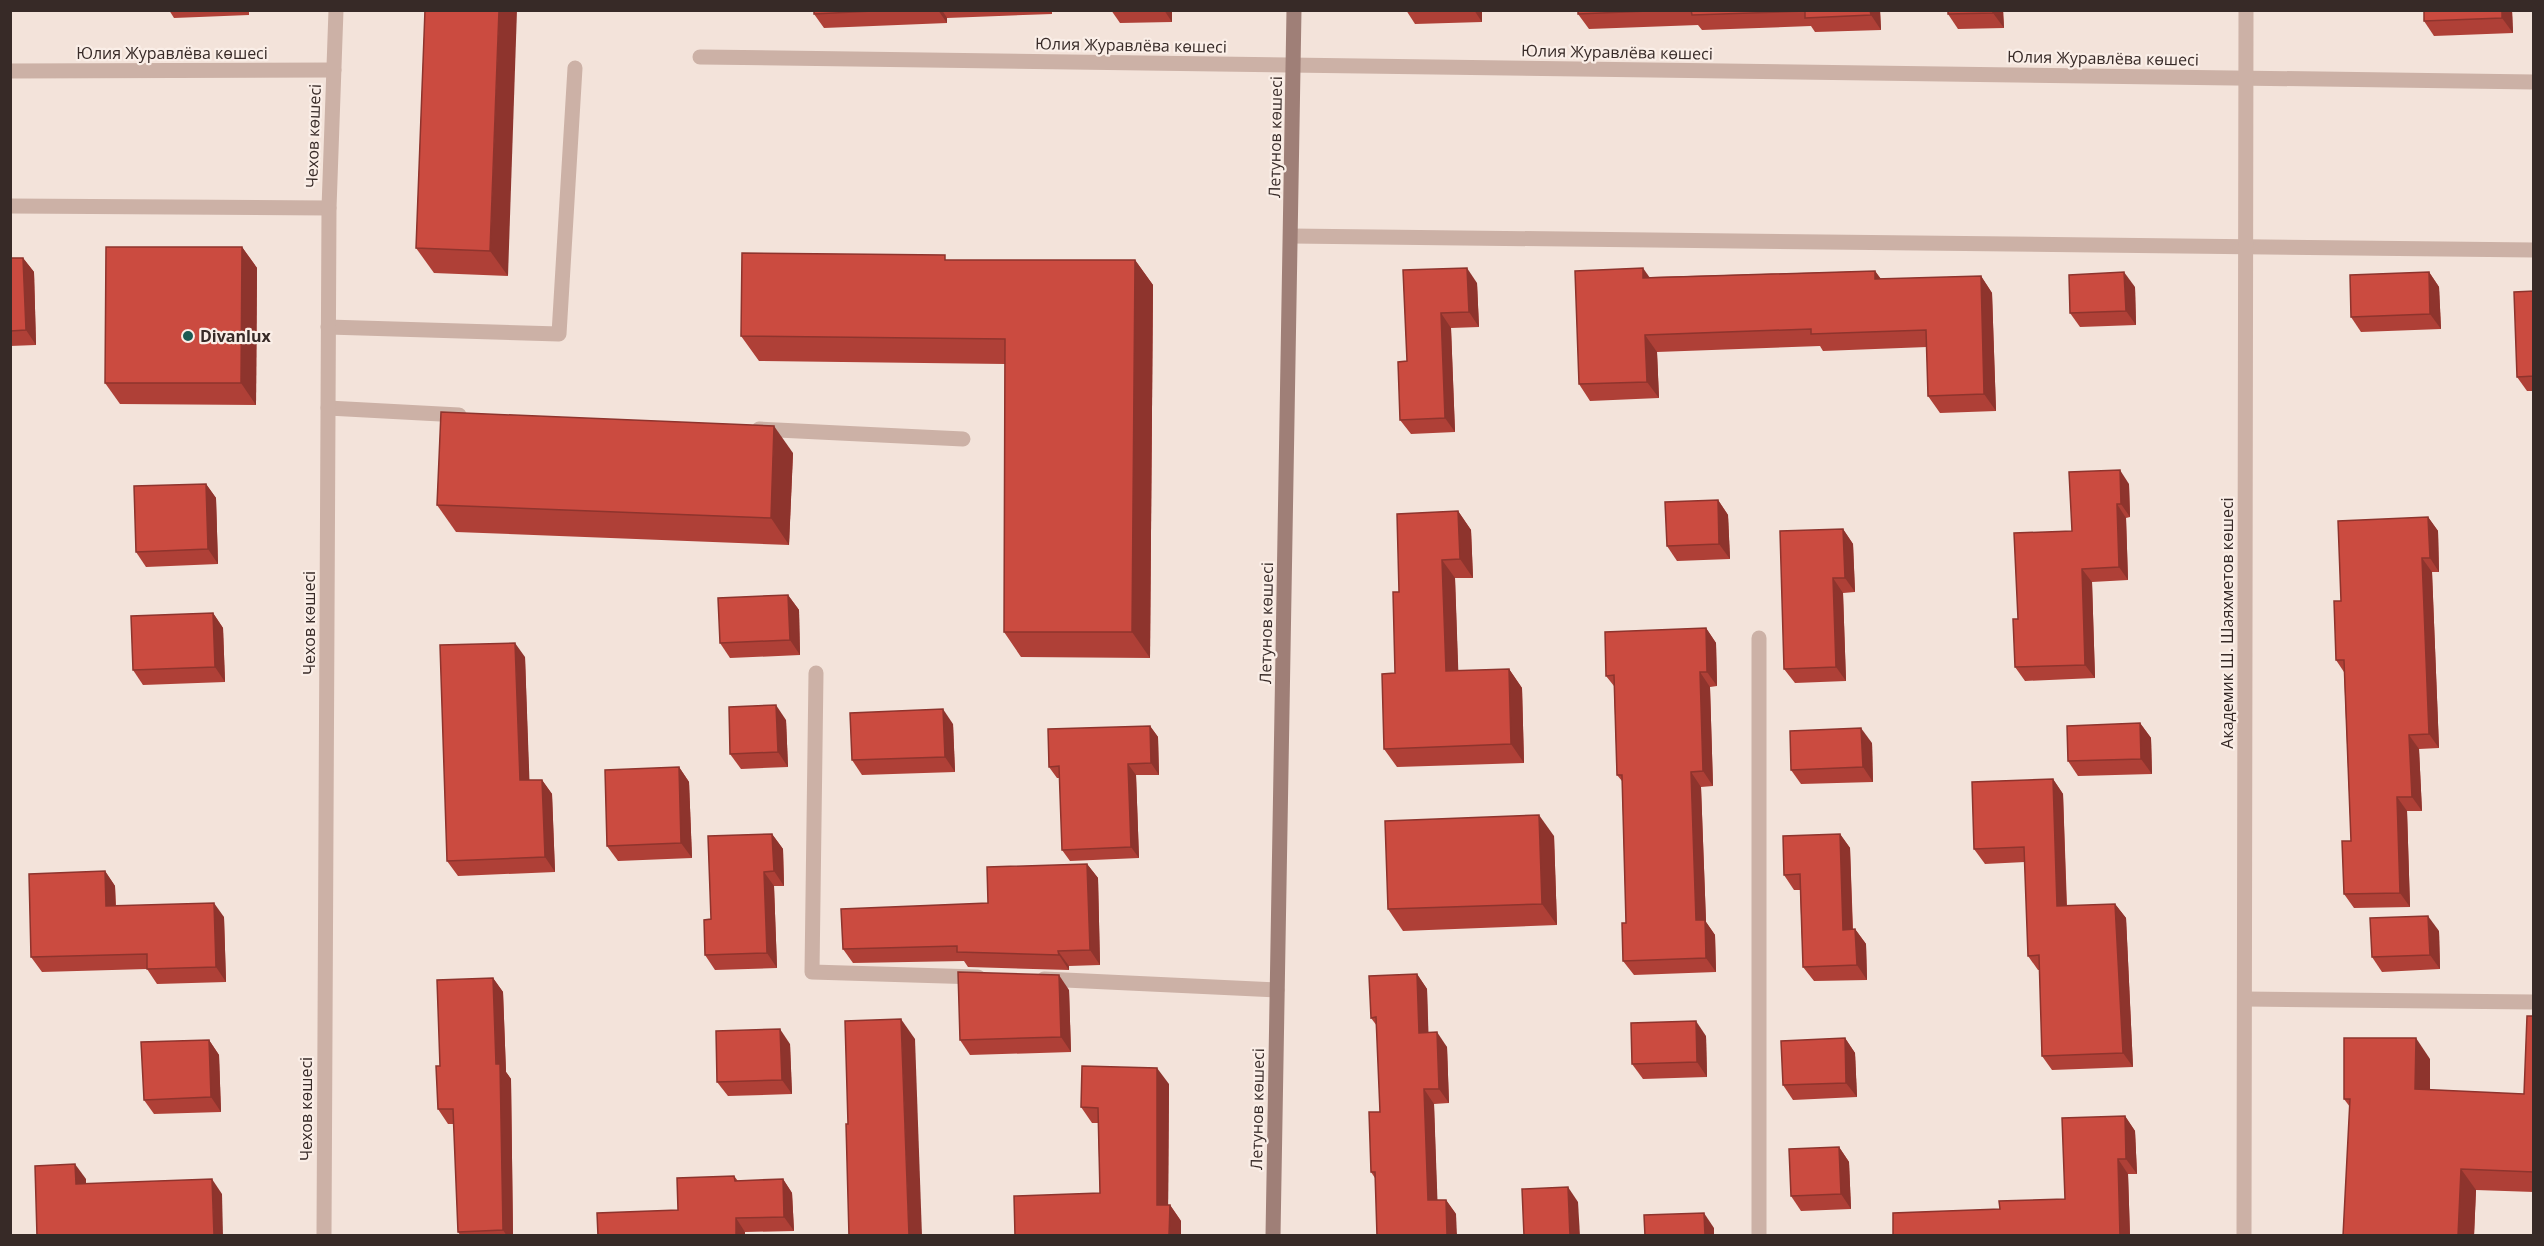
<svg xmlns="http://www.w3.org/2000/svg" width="2544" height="1246" font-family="'Open Sans',sans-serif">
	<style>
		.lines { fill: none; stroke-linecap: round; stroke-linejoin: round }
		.lane { stroke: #ccb1a6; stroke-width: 15 }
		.street { stroke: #ccb1a6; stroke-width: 15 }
		.secondary { stroke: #9f7f77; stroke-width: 15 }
		.wall { fill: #af4037 }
		.shaded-wall { fill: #8e342d }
		.building { fill: #cb4b40; stroke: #8e342d; stroke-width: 1.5 }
		.poi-dot { fill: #1b5b54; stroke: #faeee7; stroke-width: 2 }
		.labels { text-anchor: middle; stroke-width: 4.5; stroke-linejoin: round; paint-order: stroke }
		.street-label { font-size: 16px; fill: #372a27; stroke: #faeee7 }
		.poi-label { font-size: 16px; font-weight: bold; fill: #372a27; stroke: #faeee7; text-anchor: start }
	</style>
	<rect width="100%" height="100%" fill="#f3e3da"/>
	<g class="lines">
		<g class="lane">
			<polyline points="328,327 559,334 575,68"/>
			<polyline points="328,408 459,415"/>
			<polyline points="759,429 963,439"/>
			<polyline points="816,673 812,972 978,977"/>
			<polyline points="1044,979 1277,990"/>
			<polyline points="2245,999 2534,1002"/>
			<polyline points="1759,1236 1759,638"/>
		</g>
		<g class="street">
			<polyline points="700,57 2534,82"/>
			<polyline points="10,71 334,70"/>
			<polyline points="10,206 329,208"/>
			<polyline points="1291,236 2534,250"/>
			<polyline points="324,1236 329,208 336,10"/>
			<polyline points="2244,1236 2246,10"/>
		</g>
		<polyline class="secondary" points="1273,1236 1294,10"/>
	</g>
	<g class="wall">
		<polygon points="169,10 249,10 249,15 174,18"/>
		<polygon points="425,10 508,276 434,273 416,248"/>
		<polygon points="814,10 1052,10 1052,14 947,18 947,23 824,28 814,14"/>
		<polygon points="1111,10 1172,10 1172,22 1120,23"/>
		<polygon points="1406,10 1482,10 1482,22 1415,24"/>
		<polygon points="1578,10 1880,10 1881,30 1815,32 1811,26 1702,30 1698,25 1589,29 1578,14"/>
		<polygon points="2003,10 2004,28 1958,29 1948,14"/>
		<polygon points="2512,10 2513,33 2434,36 2424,21"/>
		<polygon points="242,247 257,268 256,405 120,404 105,383"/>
		<polygon points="10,258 23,258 34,272 36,345 10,346"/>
		<polygon points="948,260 1135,260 1153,285 1150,658 1021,657 1004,632 1005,364 759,361 741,336"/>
		<polygon points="1403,270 1477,283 1479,327 1451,328 1455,432 1411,434 1400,420 1407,361"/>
		<polygon points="1875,271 1881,279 1981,276 1992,293 1996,411 1940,413 1928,396 1927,347 1823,351 1820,346 1657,352 1659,398 1590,401 1579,384 1650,277"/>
		<polygon points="2429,272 2439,287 2441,329 2361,332 2351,317"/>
		<polygon points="2135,287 2136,325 2080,327 2070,313"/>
		<polygon points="2534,291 2534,391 2527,391 2517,377"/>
		<polygon points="793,453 789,545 456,532 437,505"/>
		<polygon points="206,484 216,498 218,564 146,567 136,552"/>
		<polygon points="2129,484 2130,517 2126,518 2128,580 2092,582 2095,678 2025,681 2015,667 2018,619 2072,531"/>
		<polygon points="1718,500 1728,515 1730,559 1677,561 1667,546"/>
		<polygon points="1458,511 1471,530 1473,578 1455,578 1458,671 1509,669 1522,688 1524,763 1397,767 1384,749 1395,673 1399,592"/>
		<polygon points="2428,517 2438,531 2439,572 2432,572 2439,748 2419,749 2422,811 2407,811 2410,907 2354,908 2344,894 2351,841 2344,672 2336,660 2341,601"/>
		<polygon points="1843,529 1853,544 1855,592 1843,593 1846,681 1795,683 1784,669"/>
		<polygon points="788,595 799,610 800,655 730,658 720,643"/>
		<polygon points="213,613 223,628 225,682 143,685 133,670"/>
		<polygon points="1706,628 1716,643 1717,686 1710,687 1713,786 1701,787 1706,922 1715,935 1716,972 1634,975 1623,961 1626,923 1622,781 1617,775 1614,686 1606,676"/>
		<polygon points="525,657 529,780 542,780 552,794 555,872 458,876 447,861"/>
		<polygon points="786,720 788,767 741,769 730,754"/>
		<polygon points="2140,723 2151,738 2152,774 2078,776 2068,761"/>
		<polygon points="953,724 955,772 862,775 852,760"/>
		<polygon points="1150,726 1158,737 1159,775 1136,775 1139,858 1070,861 1062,850 1060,778 1057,778 1049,767"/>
		<polygon points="1872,743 1873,782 1801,784 1791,770"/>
		<polygon points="679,767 689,782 692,858 618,861 607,846"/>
		<polygon points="2053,779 2063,794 2067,906 2115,904 2126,918 2133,1067 2052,1070 2042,1056 2040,970 2038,970 2028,956 2025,862 1985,864 1974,849"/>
		<polygon points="772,834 783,849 784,886 774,886 777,968 715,970 705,955"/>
		<polygon points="1840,834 1850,848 1853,929 1855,929 1866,944 1867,980 1814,981 1803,967 1800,890 1794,890 1784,875"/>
		<polygon points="1554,836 1557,925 1403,931 1388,909"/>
		<polygon points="1087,864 1098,878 1100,965 1069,966 1069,970 968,967 964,961 853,963 843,949 988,903"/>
		<polygon points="105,871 115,886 116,906 224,917 226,982 157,984 147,969 42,972 31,957"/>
		<polygon points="2439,931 2440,969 2382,972 2372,957"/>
		<polygon points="1417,974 1427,989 1428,1033 1447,1047 1449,1103 1434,1104 1437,1200 1446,1200 1456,1214 1375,1178 1371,1172 1380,1112 1377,1026 1371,1018"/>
		<polygon points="493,978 503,992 506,1072 511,1079 513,1236 461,1236 458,1232 454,1124 448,1124 438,1109 440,1066"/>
		<polygon points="1069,990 1071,1052 970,1055 960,1040"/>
		<polygon points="2534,1016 2534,1192 2476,1190 2474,1236 2343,1236 2350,1107 2344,1099 2430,1059 2430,1090 2524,1094"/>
		<polygon points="1706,1036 1707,1077 1643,1079 1632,1064"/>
		<polygon points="1845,1038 1855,1053 1857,1097 1793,1100 1783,1085"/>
		<polygon points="209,1040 219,1055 221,1112 154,1114 144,1100"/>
		<polygon points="790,1044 792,1094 728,1096 717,1082"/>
		<polygon points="1169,1084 1168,1205 1170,1205 1181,1221 1100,1193 1098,1123 1092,1123 1081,1107"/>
		<polygon points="2125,1116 2135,1131 2137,1174 2128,1174 2130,1236 1893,1236 2000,1209 2065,1199"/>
		<polygon points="1839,1147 1849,1162 1851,1209 1801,1211 1791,1196"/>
		<polygon points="734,1176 738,1181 783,1179 792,1193 794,1231 745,1232 678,1210"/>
	</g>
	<g class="shaded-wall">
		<polygon points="499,10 517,10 508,276 490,251"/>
		<polygon points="938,10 942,10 947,18 947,23"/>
		<polygon points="1164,10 1172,10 1172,22"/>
		<polygon points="1474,10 1482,10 1482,22"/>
		<polygon points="1870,10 1880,10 1881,30 1871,15"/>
		<polygon points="1993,10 2003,10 2004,28 1993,13"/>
		<polygon points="2502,10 2512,10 2513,33 2502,18"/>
		<polygon points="242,247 257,268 256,405 241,383"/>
		<polygon points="23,258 34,272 36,345 26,330"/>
		<polygon points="1135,260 1153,285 1150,658 1132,632"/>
		<polygon points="1467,268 1477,283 1479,327 1469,312"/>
		<polygon points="1643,268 1655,285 1643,278"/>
		<polygon points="1875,271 1887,288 1875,279"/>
		<polygon points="2124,272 2135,287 2136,325 2126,311"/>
		<polygon points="2429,272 2439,287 2441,329 2430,314"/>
		<polygon points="1981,276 1992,293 1996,411 1984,394"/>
		<polygon points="1441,313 1451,328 1455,432 1445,418"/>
		<polygon points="1645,335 1657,352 1659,398 1647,382"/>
		<polygon points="774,426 793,453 789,545 771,518"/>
		<polygon points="2120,470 2129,484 2130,517 2121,504"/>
		<polygon points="206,484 216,498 218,564 208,549"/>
		<polygon points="1718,500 1728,515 1730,559 1719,544"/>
		<polygon points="2117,504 2126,518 2128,580 2119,567"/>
		<polygon points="1458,511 1471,530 1473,578 1460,559"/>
		<polygon points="2428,517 2438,531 2439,572 2430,558"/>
		<polygon points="1843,529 1853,544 1855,592 1845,578"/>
		<polygon points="2422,558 2432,572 2439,748 2429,734"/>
		<polygon points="1442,560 1455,578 1459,690 1446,671"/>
		<polygon points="2082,569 2092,582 2095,678 2085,665"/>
		<polygon points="1833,578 1843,593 1846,681 1836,667"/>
		<polygon points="788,595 799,610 800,655 790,640"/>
		<polygon points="213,613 223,628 225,682 215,667"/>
		<polygon points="1706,628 1716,643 1717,686 1707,672"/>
		<polygon points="515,643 525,657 530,795 520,780"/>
		<polygon points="1509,669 1522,688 1524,763 1511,744"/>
		<polygon points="1700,672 1710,687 1713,786 1703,771"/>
		<polygon points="776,705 786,720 788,767 778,752"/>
		<polygon points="943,709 953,724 955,772 945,757"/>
		<polygon points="2140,723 2151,738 2152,774 2141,759"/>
		<polygon points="1150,726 1158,737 1159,775 1151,763"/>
		<polygon points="1861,728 1872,743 1873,782 1863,767"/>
		<polygon points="2409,735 2419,749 2422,811 2412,797"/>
		<polygon points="1128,764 1136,775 1139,858 1131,847"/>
		<polygon points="679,767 689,782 692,858 681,843"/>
		<polygon points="1691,772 1701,787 1706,922 1715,935 1716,972 1706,958 1696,920"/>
		<polygon points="2053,779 2063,794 2067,921 2057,906"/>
		<polygon points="542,780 552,794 555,872 545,857"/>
		<polygon points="2397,797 2407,811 2410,907 2400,893"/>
		<polygon points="1539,815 1554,836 1557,925 1542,904"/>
		<polygon points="772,834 783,849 784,886 774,871"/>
		<polygon points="1840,834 1850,848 1853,944 1843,930"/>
		<polygon points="1087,864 1098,878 1100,965 1090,950"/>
		<polygon points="105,871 115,886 116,921 106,906"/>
		<polygon points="764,872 774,886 777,968 767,953"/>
		<polygon points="214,903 224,917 226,982 216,967"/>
		<polygon points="2115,904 2126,918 2133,1067 2123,1053"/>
		<polygon points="2428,916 2439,931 2440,969 2430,955"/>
		<polygon points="1855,929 1866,944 1867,980 1857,965"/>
		<polygon points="1058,951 1069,966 1069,970 1059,955"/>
		<polygon points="1417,974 1427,989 1429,1048 1419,1033"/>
		<polygon points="1059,975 1069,990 1071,1052 1061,1037"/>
		<polygon points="493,978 503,992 506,1072 511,1079 513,1236 507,1236 503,1230"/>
		<polygon points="901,1019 915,1039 922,1236 909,1236"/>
		<polygon points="1696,1021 1706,1036 1707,1077 1697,1062"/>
		<polygon points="780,1029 790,1044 792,1094 782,1080"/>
		<polygon points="1437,1032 1447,1047 1449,1103 1439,1089"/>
		<polygon points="1845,1038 1855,1053 1857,1097 1846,1083"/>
		<polygon points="2416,1038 2430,1059 2430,1110 2415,1089"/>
		<polygon points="209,1040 219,1055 221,1112 211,1097"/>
		<polygon points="1157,1068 1169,1084 1168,1221 1157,1205"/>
		<polygon points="1424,1089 1434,1104 1438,1215 1428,1200"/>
		<polygon points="2125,1116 2135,1131 2137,1174 2126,1159"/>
		<polygon points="1839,1147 1849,1162 1851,1209 1841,1194"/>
		<polygon points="2118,1159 2128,1174 2130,1236 2120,1236"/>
		<polygon points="75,1164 86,1179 86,1199 76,1184"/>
		<polygon points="2461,1169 2476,1190 2474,1236 2458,1236"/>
		<polygon points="212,1179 222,1194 223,1236 214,1236"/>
		<polygon points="783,1179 792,1193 794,1231 784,1217"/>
		<polygon points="1568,1187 1578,1202 1580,1236 1570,1236"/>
		<polygon points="1446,1200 1456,1214 1457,1236 1447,1236"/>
		<polygon points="1170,1205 1181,1221 1181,1236 1169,1236"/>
		<polygon points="1704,1213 1714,1228 1714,1236 1705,1236"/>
		<polygon points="736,1218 745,1232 745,1236 736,1236"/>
	</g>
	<g class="building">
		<polygon points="425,10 499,10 490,251 416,248"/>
		<polygon points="814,10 893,10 814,14"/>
		<polygon points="1578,10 1672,10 1578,14"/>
		<polygon points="1691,10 1870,10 1871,15 1805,18 1805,11 1692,15"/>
		<polygon points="1948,10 1993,10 1993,13 1948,14"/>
		<polygon points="2424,10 2502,10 2502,18 2424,21"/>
		<polygon points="106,247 242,247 241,383 105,383"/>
		<polygon points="742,253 945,255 945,260 1135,260 1132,632 1004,632 1005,339 741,336"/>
		<polygon points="10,258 23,258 26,330 10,331"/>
		<polygon points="1467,268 1469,312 1441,313 1445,418 1400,420 1398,362 1407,361 1403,270"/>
		<polygon points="1643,268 1643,278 1875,271 1875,279 1981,276 1984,394 1928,396 1926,330 1811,334 1811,329 1645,335 1647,382 1579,384 1575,271"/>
		<polygon points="2124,272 2126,311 2070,313 2069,275"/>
		<polygon points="2429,272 2430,314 2351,317 2350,275"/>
		<polygon points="2534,291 2534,376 2517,377 2514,292"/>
		<polygon points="441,412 774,426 771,518 437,505"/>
		<polygon points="2120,470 2121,504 2117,504 2119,567 2082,569 2085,665 2015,667 2013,619 2018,619 2014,533 2072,531 2069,472"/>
		<polygon points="206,484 208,549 136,552 134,486"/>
		<polygon points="1718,500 1719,544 1667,546 1665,502"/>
		<polygon points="1458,511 1460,559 1442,560 1446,671 1509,669 1511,744 1384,749 1382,674 1395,673 1393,592 1399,592 1397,514"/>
		<polygon points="2428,517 2430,558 2422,558 2429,734 2409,735 2412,797 2397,797 2400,893 2344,894 2342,841 2351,841 2344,660 2336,660 2334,601 2341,601 2338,521"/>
		<polygon points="1843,529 1845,578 1833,578 1836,667 1784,669 1780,531"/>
		<polygon points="788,595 790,640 720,643 718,598"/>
		<polygon points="213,613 215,667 133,670 131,616"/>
		<polygon points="1706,628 1707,672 1700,672 1703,771 1691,772 1696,920 1705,920 1706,958 1623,961 1622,923 1626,923 1622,775 1617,775 1614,675 1606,676 1605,632"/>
		<polygon points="515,643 520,780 542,780 545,857 447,861 440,645"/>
		<polygon points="776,705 778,752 730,754 729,707"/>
		<polygon points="943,709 945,757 852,760 850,713"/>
		<polygon points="2140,723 2141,759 2068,761 2067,726"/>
		<polygon points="1150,726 1151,763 1128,764 1131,847 1062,850 1059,766 1049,767 1048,729"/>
		<polygon points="1861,728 1863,767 1791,770 1790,731"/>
		<polygon points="679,767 681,843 607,846 605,770"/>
		<polygon points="2053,779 2057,906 2115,904 2123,1053 2042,1056 2039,955 2028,956 2024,847 1974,849 1972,782"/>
		<polygon points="1539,815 1542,904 1388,909 1385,821"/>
		<polygon points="772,834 774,871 764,872 767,953 705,955 704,920 711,919 708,836"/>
		<polygon points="1840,834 1843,930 1855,929 1857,965 1803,967 1800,874 1784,875 1783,836"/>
		<polygon points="1087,864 1090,950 1058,951 1059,955 957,952 957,946 843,949 841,909 988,903 987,867"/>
		<polygon points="105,871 106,906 214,903 216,967 147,969 147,954 31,957 29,874"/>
		<polygon points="2428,916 2430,955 2372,957 2370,918"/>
		<polygon points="958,972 1059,975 1061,1037 960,1040"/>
		<polygon points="1417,974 1419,1033 1437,1032 1439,1089 1424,1089 1428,1200 1446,1200 1447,1236 1377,1236 1375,1172 1371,1172 1369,1112 1380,1112 1376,1017 1371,1018 1369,976"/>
		<polygon points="493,978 496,1064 500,1064 503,1230 458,1232 453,1109 438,1109 436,1066 440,1066 437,980"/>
		<polygon points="2527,1016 2534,1016 2534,1172 2461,1169 2458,1236 2343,1236 2350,1099 2344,1099 2344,1038 2416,1038 2415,1089 2524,1094"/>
		<polygon points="901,1019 909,1236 849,1236 846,1124 848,1124 845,1021"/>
		<polygon points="1696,1021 1697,1062 1632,1064 1631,1023"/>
		<polygon points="780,1029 782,1080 717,1082 716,1031"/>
		<polygon points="1845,1038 1846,1083 1783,1085 1781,1041"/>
		<polygon points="209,1040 211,1097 144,1100 141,1042"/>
		<polygon points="1082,1066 1157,1068 1157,1205 1170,1205 1169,1236 1015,1236 1014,1196 1100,1193 1098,1108 1081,1107"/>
		<polygon points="2125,1116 2126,1159 2118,1159 2120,1236 1893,1236 1893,1213 2000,1209 1999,1201 2065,1199 2062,1118"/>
		<polygon points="1839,1147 1841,1194 1791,1196 1789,1149"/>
		<polygon points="75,1164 76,1184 212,1179 214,1236 37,1236 35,1166"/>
		<polygon points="734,1176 735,1181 783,1179 784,1217 736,1218 736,1236 598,1236 597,1213 678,1210 677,1178"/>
		<polygon points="1568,1187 1570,1236 1524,1236 1522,1189"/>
		<polygon points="1704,1213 1705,1236 1645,1236 1644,1215"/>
	</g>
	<circle class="poi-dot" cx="188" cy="336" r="6"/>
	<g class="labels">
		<g class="street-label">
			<text transform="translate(1131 45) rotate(1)" y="6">Юлия Журавлёва көшесі</text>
			<text transform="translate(1617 52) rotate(1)" y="6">Юлия Журавлёва көшесі</text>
			<text x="172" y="59">Юлия Журавлёва көшесі</text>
			<text transform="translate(2103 58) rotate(1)" y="6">Юлия Журавлёва көшесі</text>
			<text transform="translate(313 136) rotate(-88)" y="6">Чехов көшесі</text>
			<text transform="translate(1275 137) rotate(-89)" y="6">Летунов көшесі</text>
			<text transform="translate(309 623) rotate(-90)" y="6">Чехов көшесі</text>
			<text transform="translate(1266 623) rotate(-89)" y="6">Летунов көшесі</text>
			<text transform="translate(2227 623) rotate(-90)" y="6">Академик Ш. Шаяхметов көшесі</text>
			<text transform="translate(306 1109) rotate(-90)" y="6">Чехов көшесі</text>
			<text transform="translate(1257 1109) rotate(-89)" y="6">Летунов көшесі</text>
		</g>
		<g class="poi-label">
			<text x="200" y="342">Divanlux</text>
		</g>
	</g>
	<rect width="2544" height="1246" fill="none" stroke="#372a27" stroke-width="24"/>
</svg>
